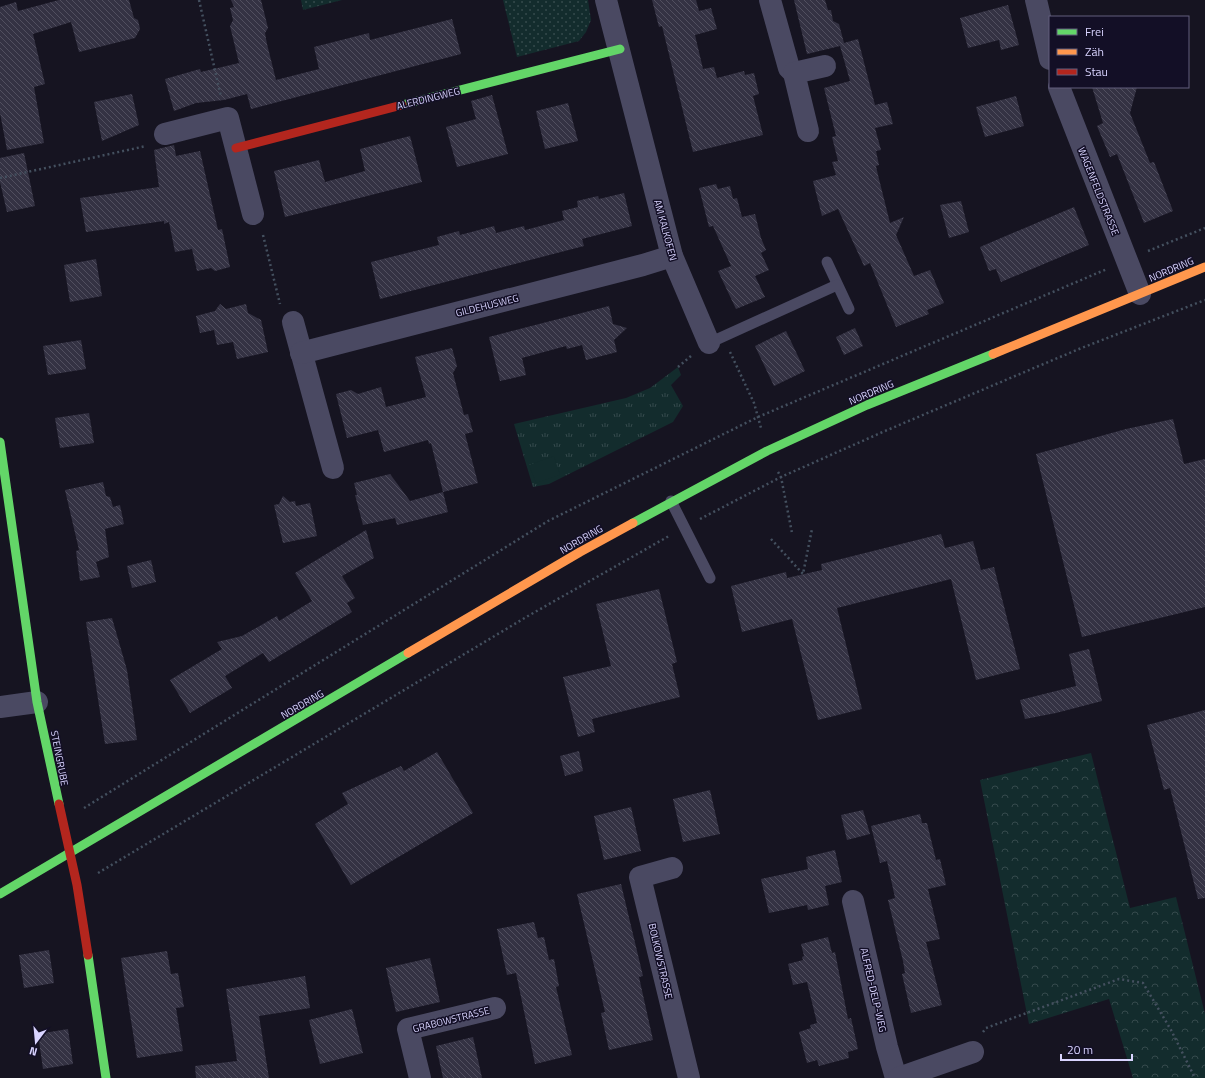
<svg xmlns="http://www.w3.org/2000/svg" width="1205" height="1078" font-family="'Titillium Web',sans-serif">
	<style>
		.grass { fill: url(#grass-dots) }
		.forest { fill: url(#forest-crowns) }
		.park { fill: url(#park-tufts) }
		.pitch { fill: #132c2d }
		.building { fill: url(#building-back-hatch) }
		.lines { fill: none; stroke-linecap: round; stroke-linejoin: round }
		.path { stroke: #44505f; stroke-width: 2.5; stroke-dasharray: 2 3; stroke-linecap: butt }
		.lane { stroke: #4a4962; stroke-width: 11 }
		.street { stroke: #4a4962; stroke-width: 22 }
		.fast { stroke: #63d668; stroke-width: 9 }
		.slow { stroke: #ff974d; stroke-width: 9 }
		.jam { stroke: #b3261e; stroke-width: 9 }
		.labels { text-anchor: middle; stroke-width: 3; stroke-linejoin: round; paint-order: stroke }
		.street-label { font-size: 10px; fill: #d9d4ff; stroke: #130f26 }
	</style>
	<defs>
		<pattern id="grass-dots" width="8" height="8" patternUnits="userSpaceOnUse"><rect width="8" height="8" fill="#132c2d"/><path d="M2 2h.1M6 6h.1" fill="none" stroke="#354a4c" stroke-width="1.8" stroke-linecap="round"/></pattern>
		<pattern id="forest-crowns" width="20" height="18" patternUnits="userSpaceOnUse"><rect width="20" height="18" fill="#132c2d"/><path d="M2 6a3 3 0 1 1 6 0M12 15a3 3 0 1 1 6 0" fill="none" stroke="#354a4c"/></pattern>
		<pattern id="park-tufts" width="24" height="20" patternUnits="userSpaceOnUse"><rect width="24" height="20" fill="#132c2d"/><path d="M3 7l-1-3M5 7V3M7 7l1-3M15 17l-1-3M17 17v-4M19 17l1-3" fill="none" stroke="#354a4c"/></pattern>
		<pattern id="building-back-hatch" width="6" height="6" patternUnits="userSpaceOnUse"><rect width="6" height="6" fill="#343243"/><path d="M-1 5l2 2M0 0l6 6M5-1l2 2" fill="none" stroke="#514f5f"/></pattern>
	</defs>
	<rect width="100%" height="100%" fill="#161421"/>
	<g class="grass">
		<polygon points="301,0 342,0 303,10"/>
		<polygon points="503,0 588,0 591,20 586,32 579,41 517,57"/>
	</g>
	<polygon class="forest" points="1091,753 1130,908 1176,897 1205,1014 1205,1078 1133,1078 1109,999 1029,1024 980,780"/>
	<polygon class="park" points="678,367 681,375 671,385 683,406 673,422 549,484 533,487 514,424 626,398 650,388"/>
	<polygon class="pitch" points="554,456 560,475 536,483 529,465"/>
	<g class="building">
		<polygon points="59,0 129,0 134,18 138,20 140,29 135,38 79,52 71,22 33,34 45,84 34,87 44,143 7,150 0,113 0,7 16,2 18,11"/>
		<polygon points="231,0 261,0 268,28 265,33 267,44 276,80 319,69 314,47 369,33 370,40 452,19 461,54 251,109 247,94 224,100 196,103 174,111 165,79 200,69 201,72 239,63 230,26 233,20 230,8 234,7"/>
		<polygon points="652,0 696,0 699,11 711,8 717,29 695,35 703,69 714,67 717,78 744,71 745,75 754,73 759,94 753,96 763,135 693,152 662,26 659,27"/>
		<polygon points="794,0 825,0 828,10 831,10 833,21 839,24 844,43 858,39 875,105 887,102 893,124 875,128 881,150 876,151 879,165 876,166 878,175 890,223 904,217 896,235 914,276 930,270 944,303 927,310 929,314 896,327 870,263 864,266 838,209 822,216 813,181 836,175 832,162 838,161 832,137 836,136 824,88 850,81 840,46 807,54"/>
		<polygon points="1008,5 1019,45 1001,50 999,40 968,48 960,18"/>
		<polygon points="1092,87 1137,87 1130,113 1150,163 1154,162 1173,211 1144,223 1117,154 1110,157 1097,126 1103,123"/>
		<polygon points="132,94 139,125 102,141 94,102"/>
		<polygon points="492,95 508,154 457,167 446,127 476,119 471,101"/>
		<polygon points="1016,96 1024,126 985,137 976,107"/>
		<polygon points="568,103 578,141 545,149 536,111"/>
		<polygon points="410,136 422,182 285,217 274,171 319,160 325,182 365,171 360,149"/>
		<polygon points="174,145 176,156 200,151 218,230 222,229 230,267 215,271 211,268 197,271 192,249 175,252 169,222 164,224 164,221 86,232 80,198 159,187 154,150"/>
		<polygon points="24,153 35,206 7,212 0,182 0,158"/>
		<polygon points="716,184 718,189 730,186 733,199 737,198 742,217 755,214 761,238 766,250 761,253 769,270 755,276 765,297 736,309 718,271 731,266 713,226 709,227 699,188"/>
		<polygon points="624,193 632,226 582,239 584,246 380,299 371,262 439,245 437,237 459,231 460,235 494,226 496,233 524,226 525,230 564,220 562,211 578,207 577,201 598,196 599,199"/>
		<polygon points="961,201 969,232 949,238 940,205"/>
		<polygon points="1074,207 1089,245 1001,282 996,269 989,271 980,247"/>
		<polygon points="96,259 102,296 70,302 64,265"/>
		<polygon points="220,304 226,309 246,304 248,313 261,320 268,352 237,359 233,342 217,345 214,330 200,333 196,316 215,311"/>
		<polygon points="609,306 613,324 627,328 614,340 617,352 586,360 582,345 567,349 566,346 522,358 526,375 500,381 489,337"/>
		<polygon points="855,328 863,346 844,355 836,337"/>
		<polygon points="786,331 805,371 774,386 755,346"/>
		<polygon points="81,340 86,369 48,375 43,346"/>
		<polygon points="452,348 457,366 453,373 464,415 468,414 473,432 465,434 478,483 443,492 431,443 429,444 428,440 384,452 378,430 347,438 336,394 351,390 358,394 381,387 386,407 426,397 415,357"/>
		<polygon points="89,413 94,443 60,448 55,418"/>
		<polygon points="1173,419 1184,464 1205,459 1205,607 1082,637 1036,454 1126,429"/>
		<polygon points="390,474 410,501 443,492 448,512 397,525 395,518 363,525 355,495 357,495 354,483"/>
		<polygon points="103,482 106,496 110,497 113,507 120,505 124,524 105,529 109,557 96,562 100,577 80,581 76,551 79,550 65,490"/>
		<polygon points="283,496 290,502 295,501 296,506 310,503 317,536 283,543 274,505 279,504"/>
		<polygon points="366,530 374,558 342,576 355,598 347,603 352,612 269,662 263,653 225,676 232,688 190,713 170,680 222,649 217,642 242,636 277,616 279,621 312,601 295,573"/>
		<polygon points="941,534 945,548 973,541 981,570 994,567 1020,669 976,680 951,579 837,608 862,709 818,720 792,619 742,632 731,586 786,572 787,578 822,570 821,564"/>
		<polygon points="151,560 156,582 132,588 127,566"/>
		<polygon points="659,589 677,662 672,664 680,697 592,719 595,732 578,737 563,677 611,666 596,604"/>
		<polygon points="112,618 127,670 137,740 105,744 86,622"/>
		<polygon points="1089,649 1102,701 1056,713 1025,719 1020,700 1076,686 1069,654"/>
		<polygon points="1205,710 1205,898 1198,899 1170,788 1164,790 1147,725"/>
		<polygon points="579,751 583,771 565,776 560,756"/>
		<polygon points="437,752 473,813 351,885 315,824 348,804 342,793 401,766 404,771"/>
		<polygon points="710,790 720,834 683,842 673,799"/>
		<polygon points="631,807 641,851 604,860 594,816"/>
		<polygon points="863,810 870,834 847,840 841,815"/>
		<polygon points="920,814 922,823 927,823 936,860 940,859 946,885 928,889 940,939 926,942 942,1005 911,1013 902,974 905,973 903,961 888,900 895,898 887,861 880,863 871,826"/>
		<polygon points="835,850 842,882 825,886 829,905 808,910 807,905 769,913 761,879 808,869 806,857"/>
		<polygon points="621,884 643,976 639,977 653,1040 609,1050 601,1013 605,1012 577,894"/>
		<polygon points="534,922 538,938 544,937 549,960 554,959 559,986 556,987 572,1055 535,1064 516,973 507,975 497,929"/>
		<polygon points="828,937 832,953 835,952 848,1019 851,1018 858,1049 848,1052 849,1058 819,1066 817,1060 807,1063 799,1032 811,1028 810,1025 817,1023 807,982 793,985 788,964 803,960 802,957 804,956 801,944"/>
		<polygon points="49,950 54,983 24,988 19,955"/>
		<polygon points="167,951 171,974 178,973 184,1007 176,1008 183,1051 137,1058 121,958"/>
		<polygon points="430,958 440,1002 396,1012 386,968"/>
		<polygon points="305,976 310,1008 259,1016 269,1078 196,1078 195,1066 237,1061 226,989"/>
		<polygon points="352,1009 363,1053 320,1064 309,1020"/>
		<polygon points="68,1029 73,1064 43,1069 38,1034"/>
		<polygon points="473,1037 482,1078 443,1078 436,1046"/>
	</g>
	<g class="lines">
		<g class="path">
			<polyline points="199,0 221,97"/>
			<polyline points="0,178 146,146"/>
			<polyline points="263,235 280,304"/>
			<polyline points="1148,251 1205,228"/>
			<polyline points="730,352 754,403 761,428"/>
			<polyline points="678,367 691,356"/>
			<polyline points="778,472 781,477 792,533"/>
			<polyline points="700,519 781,477 885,431 1079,349 1205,300"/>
			<polyline points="771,539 803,574 812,529"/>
			<polyline points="84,808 548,521 758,417 1107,269"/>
			<polyline points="98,873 528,616 669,536"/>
			<polyline points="983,1032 986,1028 1119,979 1143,983 1171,1030 1195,1078"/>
		</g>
		<g class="lane">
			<polyline points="827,262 849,309"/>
			<polyline points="709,343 837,285"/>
			<polyline points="671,501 710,578"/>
		</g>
		<g class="street">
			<polyline points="606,0 672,256 709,343"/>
			<polyline points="770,0 789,68 794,73"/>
			<polyline points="1036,0 1050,59"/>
			<polyline points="1059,87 1140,294"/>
			<polyline points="808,131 794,73 825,66"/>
			<polyline points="165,134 228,118 253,214"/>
			<polyline points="293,322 333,468"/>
			<polyline points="301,353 643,265 672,256"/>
			<polyline points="0,707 37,702"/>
			<polyline points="672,868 640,877 689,1078"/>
			<polyline points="853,901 887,1047 896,1078"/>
			<polyline points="420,1078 408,1029 495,1008"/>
			<polyline points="899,1078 973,1052"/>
		</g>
		<g class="fast">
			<polyline points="402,105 620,49"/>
			<polyline points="0,442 37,702 59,804"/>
			<polyline points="633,523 767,451 867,405 993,354"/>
			<polyline points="0,894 408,653"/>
			<polyline points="88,955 106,1078"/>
		</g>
		<g class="slow">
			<polyline points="993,354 1205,267"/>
			<polyline points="408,653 580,552 633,523"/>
		</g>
		<g class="jam">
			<polyline points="236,148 402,105"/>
			<polyline points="59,804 77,885 88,955"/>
		</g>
	</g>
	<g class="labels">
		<g class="street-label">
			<text transform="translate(428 98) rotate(-14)" y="4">ALERDINGWEG</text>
			<text transform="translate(1099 191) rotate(68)" y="4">WAGENFELDSTRASSE</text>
			<text transform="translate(666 230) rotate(75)" y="4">AM KALKOFEN</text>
			<text transform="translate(1171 269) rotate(-23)" y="4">NORDRING</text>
			<text transform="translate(487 305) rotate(-14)" y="4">GILDEHUSWEG</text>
			<text transform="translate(871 392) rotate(-23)" y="4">NORDRING</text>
			<text transform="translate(581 539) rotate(-30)" y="4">NORDRING</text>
			<text transform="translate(302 704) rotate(-30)" y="4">NORDRING</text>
			<text transform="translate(60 758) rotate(79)" y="4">STEINGRUBE</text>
			<text transform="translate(661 961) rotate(77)" y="4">BOLKOWSTRASSE</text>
			<text transform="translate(874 990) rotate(77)" y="4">ALFRED-DELP-WEG</text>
			<text transform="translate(451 1019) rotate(-14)" y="4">GRABOWSTRASSE</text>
		</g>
	</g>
	<rect x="1049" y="16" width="140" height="72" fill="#130f26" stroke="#625e7d"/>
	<rect x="1057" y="29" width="20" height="6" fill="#63d668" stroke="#625e7d"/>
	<text x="1085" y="36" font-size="12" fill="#d9d4ff">Frei</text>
	<rect x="1057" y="49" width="20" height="6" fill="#ff974d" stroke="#625e7d"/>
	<text x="1085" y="56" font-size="12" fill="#d9d4ff">Zäh</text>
	<rect x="1057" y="69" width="20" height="6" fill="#b3261e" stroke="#625e7d"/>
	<text x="1085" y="76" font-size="12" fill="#d9d4ff">Stau</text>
	<g transform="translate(36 1042) rotate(196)" stroke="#130f26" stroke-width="3" paint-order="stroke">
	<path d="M0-3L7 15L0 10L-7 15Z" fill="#d9d4ff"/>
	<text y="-6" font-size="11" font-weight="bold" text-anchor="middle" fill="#d9d4ff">N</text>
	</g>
	<path d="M1061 1054v6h71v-6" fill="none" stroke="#d9d4ff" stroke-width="2"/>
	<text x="1067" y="1054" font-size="12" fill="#d9d4ff" stroke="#130f26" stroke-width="3" paint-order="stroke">20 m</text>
</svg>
